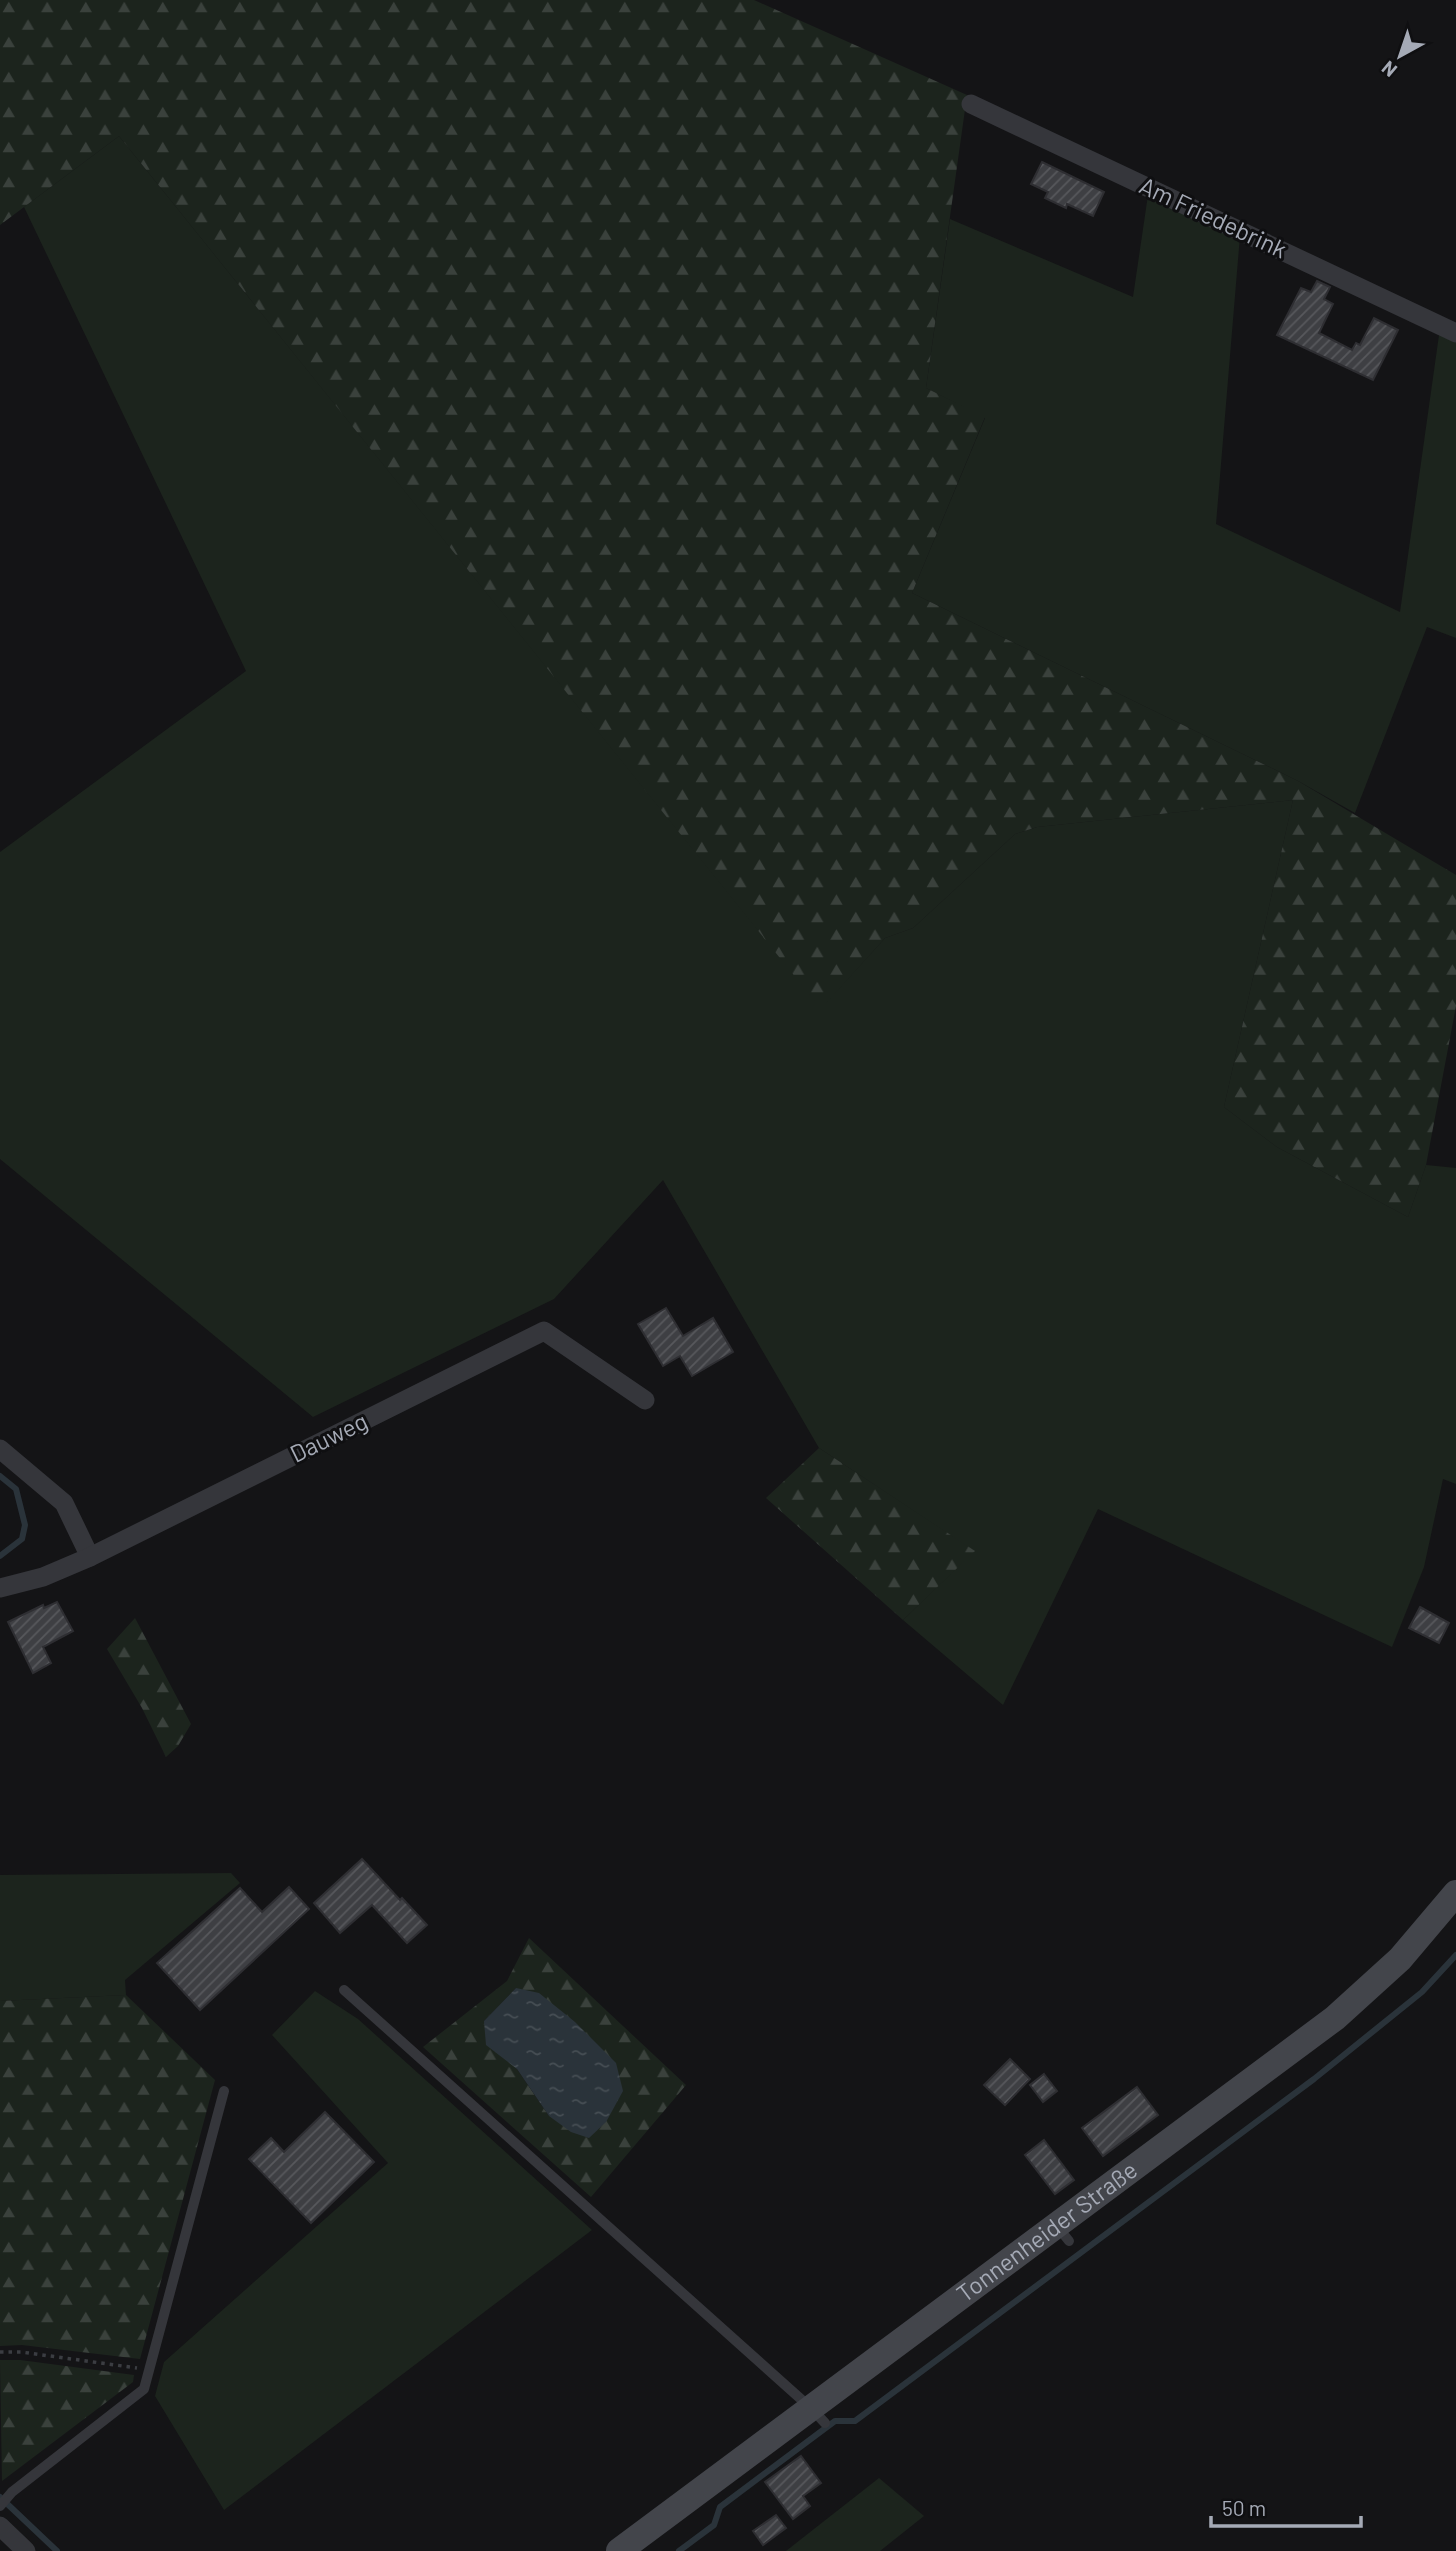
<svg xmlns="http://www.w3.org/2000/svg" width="1456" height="2551" font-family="Barlow,sans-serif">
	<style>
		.green { fill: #1c241d }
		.forest { fill: url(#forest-firs); fill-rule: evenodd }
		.water { fill: url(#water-ripples) }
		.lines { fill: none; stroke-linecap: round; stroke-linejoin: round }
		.stream { stroke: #2a333a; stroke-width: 6 }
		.building { fill: url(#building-hatch); stroke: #2e2e32; stroke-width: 2 }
		.path { stroke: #3b3d42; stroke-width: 3.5; stroke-dasharray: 3.5 5; stroke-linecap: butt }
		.lane { stroke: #35363b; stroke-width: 10 }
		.street { stroke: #35363b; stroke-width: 19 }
		.secondary { stroke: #43454b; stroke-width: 26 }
		.labels { text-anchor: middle; stroke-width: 6; stroke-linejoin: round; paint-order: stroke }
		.street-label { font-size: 24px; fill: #a5aab6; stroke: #0f0f11 }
	</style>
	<defs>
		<pattern id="forest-firs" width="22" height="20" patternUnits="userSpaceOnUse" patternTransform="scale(1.75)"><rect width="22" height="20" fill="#1c241d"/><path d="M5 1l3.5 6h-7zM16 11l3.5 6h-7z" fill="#3a413c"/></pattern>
		<pattern id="water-ripples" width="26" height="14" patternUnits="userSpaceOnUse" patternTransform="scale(1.75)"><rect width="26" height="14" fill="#2a333a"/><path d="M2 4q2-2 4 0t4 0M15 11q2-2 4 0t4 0" fill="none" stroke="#464e54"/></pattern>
		<pattern id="building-hatch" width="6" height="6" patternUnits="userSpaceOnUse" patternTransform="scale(1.75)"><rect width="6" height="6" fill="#3e3f43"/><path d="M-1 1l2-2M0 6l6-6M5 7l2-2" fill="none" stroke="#57585c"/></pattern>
	</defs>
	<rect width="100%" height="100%" fill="#141416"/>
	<g class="green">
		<polygon points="119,136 821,1008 885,938 913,928 1015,834 1037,827 1293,800 1224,1107 1277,1147 1408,1217 1426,1165 1456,1168 1456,1484 1443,1479 1424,1567 1392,1647 1098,1509 1003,1705 903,1620 974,1551 819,1448 663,1180 554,1299 313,1417 0,1159 0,852 246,671 24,207"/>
		<polygon points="1148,195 1240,236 1216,524 1400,612 1439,335 1456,342 1456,638 1427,627 1355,813 1298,781 912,593 985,418 926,388 950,219 1133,297"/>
		<polygon points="231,1873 240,1883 125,1980 126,1995 0,2001 0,1875"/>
		<polygon points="315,1991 358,2019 592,2230 224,2510 155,2396 164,2362 388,2163 272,2035"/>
		<polygon points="879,2478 924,2516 880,2551 786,2551"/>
	</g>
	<g class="forest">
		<polygon points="0,0 754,0 967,95 926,388 985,417 912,593 1298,781 1456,875 1456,1006 1426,1165 1408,1217 1277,1147 1224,1107 1293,800 1037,827 1015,834 913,928 885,938 821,1009 119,136 0,225"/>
		<polygon points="819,1448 975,1551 903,1620 766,1498"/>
		<polygon points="135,1618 191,1724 178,1746 166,1757 142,1708 107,1649"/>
		<path d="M529 1938 686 2085 591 2197 423 2047 507 1981ZM516 1988 549 2116 484 2021Z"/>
		<polygon points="126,1995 215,2080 140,2359 22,2345 0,2346 0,2001"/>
		<polygon points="0,2360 20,2360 134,2375 133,2382 2,2481"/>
	</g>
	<polygon class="water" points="516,1988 539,1993 575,2022 616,2063 623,2091 606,2122 589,2138 571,2132 549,2116 517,2069 486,2045 484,2021"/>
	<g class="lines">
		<g class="stream">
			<polyline points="0,1476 16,1489 25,1525 22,1539 0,1556"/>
			<polyline points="0,2497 57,2551"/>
			<polyline points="679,2551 714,2525 720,2507 835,2421 855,2421 1314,2079 1422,1992 1456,1955"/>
		</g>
	</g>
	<g class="building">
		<polygon points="1042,162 1104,192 1093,216 1067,204 1066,208 1045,198 1048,192 1031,184"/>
		<polygon points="1317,281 1330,287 1324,299 1333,304 1319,333 1352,350 1356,343 1360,345 1374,318 1398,330 1373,380 1277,335 1301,288 1311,292"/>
		<polygon points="666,1308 683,1336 713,1318 733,1352 692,1376 680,1356 663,1366 638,1324"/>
		<polygon points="57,1602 73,1631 43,1647 51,1663 33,1673 8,1622 43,1605 44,1608"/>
		<polygon points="1420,1607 1449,1623 1439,1643 1409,1628"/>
		<polygon points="362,1859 400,1900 402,1898 427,1925 407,1943 372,1905 340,1933 314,1903"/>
		<polygon points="289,1887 309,1909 200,2010 157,1963 240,1888 262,1912"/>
		<polygon points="1010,2059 1030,2079 1005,2105 984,2085"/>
		<polygon points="1044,2074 1057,2091 1043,2102 1030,2085"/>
		<polygon points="1137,2087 1158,2115 1103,2156 1082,2128"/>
		<polygon points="325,2112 374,2162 311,2223 249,2159 271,2138 284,2152"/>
		<polygon points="1044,2140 1074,2180 1055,2194 1025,2155"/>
		<polygon points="801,2456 821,2483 803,2496 810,2506 793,2519 765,2482"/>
		<polygon points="776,2515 786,2528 763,2545 753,2531"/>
	</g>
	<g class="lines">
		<polyline class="path" points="0,2352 21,2352 137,2368"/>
		<g class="lane">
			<polyline points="344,1990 812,2409 825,2423"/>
			<polyline points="1057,2226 1069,2241"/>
			<polyline points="0,2506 12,2492 144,2389 224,2091"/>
		</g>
		<g class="street">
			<polyline points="971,104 1456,333"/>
			<polyline points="0,1449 64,1503 90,1557"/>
			<polyline points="0,1588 43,1577 90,1557 544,1331 645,1400"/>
			<polyline points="0,2526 26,2551"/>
		</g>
		<path class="secondary" id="s1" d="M619 2551 1335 2018 1400 1959 1456 1893"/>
	</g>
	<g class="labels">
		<g class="street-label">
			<text transform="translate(1213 218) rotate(25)" y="8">Am Friedebrink</text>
			<text transform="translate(329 1438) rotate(-26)" y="8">Dauweg</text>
			<text dy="8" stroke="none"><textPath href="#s1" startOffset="534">Tonnenheider Straße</textPath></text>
		</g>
	</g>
	<g transform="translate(1400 56) rotate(220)" stroke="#0f0f11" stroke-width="5" paint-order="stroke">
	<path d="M0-5L12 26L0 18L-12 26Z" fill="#a5aab6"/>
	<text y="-10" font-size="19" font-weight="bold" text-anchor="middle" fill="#a5aab6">N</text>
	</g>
	<path d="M1211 2516v10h150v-10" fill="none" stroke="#a5aab6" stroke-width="3.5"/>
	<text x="1222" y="2516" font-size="21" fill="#a5aab6" stroke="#0f0f11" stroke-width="5" paint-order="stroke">50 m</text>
</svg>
